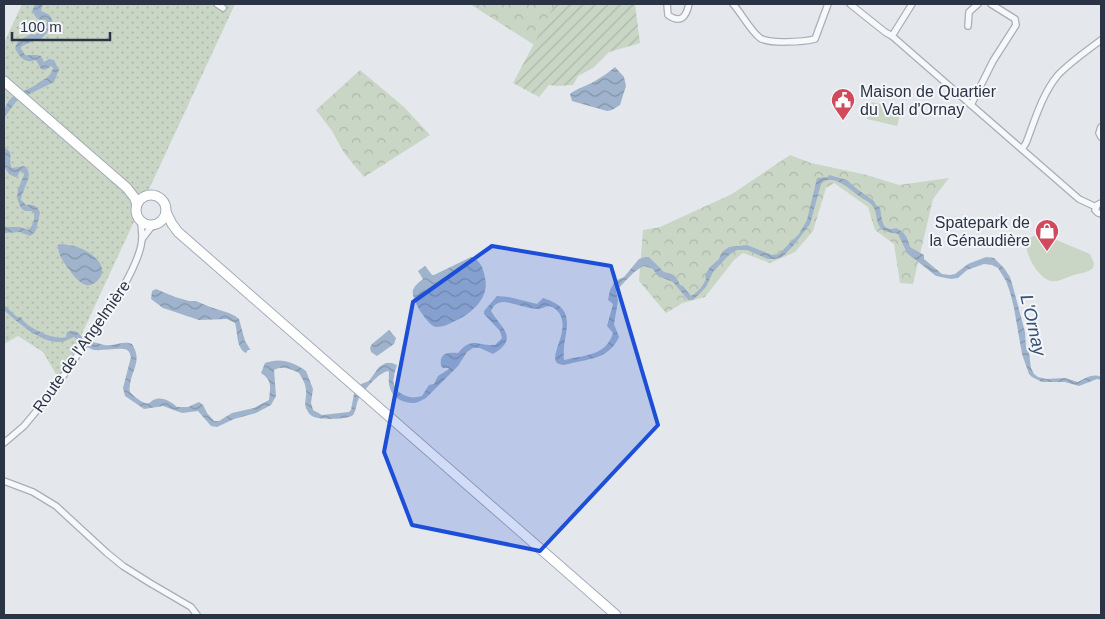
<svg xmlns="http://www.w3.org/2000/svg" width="1105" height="619" font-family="Arial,sans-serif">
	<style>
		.grass { fill: url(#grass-dots) }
		.forest { fill: url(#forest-crowns) }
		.garden { fill: url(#garden-furrows) }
		.pitch { fill: #c9d6c5 }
		.water { fill: url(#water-waves) }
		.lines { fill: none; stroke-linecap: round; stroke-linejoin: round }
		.minor-casing { stroke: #a9aeb7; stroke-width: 8 }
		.primary-casing { stroke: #a3abb8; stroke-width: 11 }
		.minor { stroke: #f7f8fa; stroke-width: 5.5 }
		.primary { stroke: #fff; stroke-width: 9 }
		.marked { fill: #1d4ed8; fill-opacity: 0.2; stroke: #1d4ed8; stroke-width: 4; stroke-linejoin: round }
		.labels { text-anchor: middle; stroke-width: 4; stroke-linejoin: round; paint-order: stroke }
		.poi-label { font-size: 16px; fill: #2b3445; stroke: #f4f6f9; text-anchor: start }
		.street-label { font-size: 16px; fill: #2b3445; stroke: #f4f6f9 }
		.water-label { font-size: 18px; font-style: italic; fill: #34527a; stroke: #f4f6f9 }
	</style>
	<defs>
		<pattern id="grass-dots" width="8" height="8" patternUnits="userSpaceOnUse" patternTransform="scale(1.25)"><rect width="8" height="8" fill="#c9d6c5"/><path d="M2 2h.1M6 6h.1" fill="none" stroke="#adb8ab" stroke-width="1.8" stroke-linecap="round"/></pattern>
		<pattern id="forest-crowns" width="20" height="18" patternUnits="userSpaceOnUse" patternTransform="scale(1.25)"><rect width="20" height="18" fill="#c9d6c5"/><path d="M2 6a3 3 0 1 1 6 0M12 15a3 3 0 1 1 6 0" fill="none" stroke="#adb8ab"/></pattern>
		<pattern id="garden-furrows" width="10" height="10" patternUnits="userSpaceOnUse" patternTransform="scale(1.25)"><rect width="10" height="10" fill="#c9d6c5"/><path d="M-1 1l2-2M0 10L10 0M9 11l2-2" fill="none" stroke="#adb8ab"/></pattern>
		<pattern id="water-waves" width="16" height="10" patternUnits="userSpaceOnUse" patternTransform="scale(1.25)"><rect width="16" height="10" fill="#9fb4cc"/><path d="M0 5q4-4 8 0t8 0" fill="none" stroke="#8293a7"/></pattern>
	</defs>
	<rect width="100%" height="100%" fill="#e4e7ec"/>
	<polygon class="grass" points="22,4 235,4 60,381 43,352 18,336 4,344 4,43"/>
	<g class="forest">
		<polygon points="470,4 554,4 555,5 536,46"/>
		<polygon points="360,70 404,107 430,135 364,177 344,153 332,131 316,110"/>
		<polygon points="790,155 811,163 867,175 899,185 949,178 933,199 913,284 900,283 894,244 875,230 868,207 834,183 826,188 813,231 795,252 770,263 743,253 734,260 705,297 683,303 666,313 639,281 643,230 660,227 732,194"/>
	</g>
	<polygon class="garden" points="555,4 635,4 640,43 609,52 593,68 578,76 573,85 558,86 549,85 539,97 513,83"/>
	<g class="pitch">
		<polygon points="872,102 901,110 897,126 867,119"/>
		<path d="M1042 234 1090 254 1094 263 1093 268C1087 273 1081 273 1074 275 1067 277 1059 282 1052 281 1039 280 1022 251 1028 241 1031 236 1036 235 1042 234Z"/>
	</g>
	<g class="water">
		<path d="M35 4H43L41 11C43 12 46 13 48 14 57 20 48 33 42 38 39 41 35 40 31 42 28 43 24 45 21 47V49L25 55C31 56 35 54 41 56L44 62 49 59 54 60 59 70 54 82 19 99 15 103 4 118C4 92 23 95 40 82 46 78 51 76 53 68L51 66 45 70 41 69 36 60C25 64 19 57 15 48L18 41 31 34 35 35 38 33 47 23 46 20C37 20 37 19 32 11Z"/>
		<path d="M615 67 624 77 626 86 620 105 612 110 607 111 572 101 570 94C577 88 587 86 595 81 602 77 609 72 615 67Z"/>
		<path d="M4 147 10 152C11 157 9 164 12 168L24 166C36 174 22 188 21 200L26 205C33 204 38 206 40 213L36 230 34 233 30 236 20 232 4 233V227H20L28 230C33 226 35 219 34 213L32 211H25L22 209 20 206 17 198 18 189 24 175V173L20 171 17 177H15L9 174 5 168Z"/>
		<path d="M829 175 847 180 857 189 874 201 876 205 880 208C882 217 881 233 896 228 906 233 907 237 910 247L924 255V259L942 274 950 275 955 274 968 264 986 257 994 258 1004 268 1010 277 1013 287 1025 332 1026 347 1029 353 1031 368 1034 374 1038 377 1046 379 1065 378 1078 382C1086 378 1093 373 1101 377V380L1097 379 1079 386 1065 382H1042L1032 377 1029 374 1022 354 1014 308 1010 292 1006 281 998 268 992 265 984 264 967 270 958 278 951 279 936 276 907 253 898 234C891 232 885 233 880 227 876 222 877 214 874 208 871 202 864 200 859 196 849 189 832 172 821 184L810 224 794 245 782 257 775 259H768L747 250H737L729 255 713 272 706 287 693 300H688L673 282 658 276 653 269 644 266C635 269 624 283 616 291L618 301 614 324 619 337C609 360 586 359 564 365 562 365 559 364 557 363 548 354 576 324 554 308 548 304 545 308 539 309 528 309 516 304 505 302 498 302 494 304 491 311 501 328 520 338 493 354L480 348H473L467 352 458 366 426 398C422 400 419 402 415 403 405 404 392 398 390 388 388 383 389 377 389 372L388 371C378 373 363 391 358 400 356 405 356 411 353 415 347 420 318 420 312 416 309 414 308 412 307 410 303 404 307 397 306 391 306 384 302 378 299 373 292 369 282 365 274 370L276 396 271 405 256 413 234 419 217 427 211 426 198 411 182 413 163 406 144 409 125 396 123 388 131 357C130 354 130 352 127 350 121 347 103 351 94 350 87 348 80 341 74 337 69 339 63 342 59 342 41 343 16 321 4 310V305L17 317H21C25 327 55 341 66 337L67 332C79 329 77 334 85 339 90 342 99 343 104 345 114 347 122 340 132 344 142 360 133 368 130 384 130 387 129 389 130 392 132 395 141 402 145 403 150 405 151 400 156 399 163 397 172 402 177 407H188L199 402 203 405 207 413 214 421H219L232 413 254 408 269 400C270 387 273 381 261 373L265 363C280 357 294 362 306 371L313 389 311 403 313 410 322 415 349 412 351 410 354 394 361 384 369 381 379 367 386 363H392L397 365C396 369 394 373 394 377 391 387 400 395 410 397 413 398 418 397 422 396L429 385 434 384 438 376 449 369 448 368H443L441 366C439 353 447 352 458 353 472 336 477 346 495 345L502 338 500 331 484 314V311L497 296 509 297 537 304 543 298C582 310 561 332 564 360 585 355 606 356 613 333L607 326 613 304 608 300 610 290 615 281 624 277 639 259 645 257H649L664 272 672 274 676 277 680 285 683 286 691 296C698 292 703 286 706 279L705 275 710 267 719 259 722 252 729 247 747 245 772 255 779 254 799 234 807 220 817 178 828 177Z"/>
		<path d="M62 244C67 245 72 245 77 247 91 251 113 268 96 282 93 284 90 286 86 285 79 283 73 275 69 269 63 262 58 255 58 245Z"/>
		<path d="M471 257C480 259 484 270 485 278 490 298 471 314 455 321 449 324 443 327 436 327 428 326 410 298 413 290 415 285 420 282 423 279L418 271 425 266 426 267 432 275H434Z"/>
		<path d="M156 289 175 297 189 301H196L210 307 229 313 235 316 239 319 245 341 250 349V350H248L246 353C236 348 238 333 235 323L227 319 199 320 163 308 151 299 152 291Z"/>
		<polygon points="389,330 396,338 394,344 377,356 371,352 370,348 372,344"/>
	</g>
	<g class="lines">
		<g class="minor-casing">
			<g id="minor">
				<polyline points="217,4 223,8"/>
				<path d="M667 4 668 15C681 24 686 17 689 4"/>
				<path d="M733 4C742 14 750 30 760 38 768 44 804 42 815 39L828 4"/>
				<polyline points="850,4 885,32 892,36 1079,199 1096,207"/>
				<polyline points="968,26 969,12 978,4"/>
				<polyline points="892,36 912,4"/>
				<polyline points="971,105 993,61 1016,25 1015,19 991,4"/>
				<polyline points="1101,127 1099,133 1101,137"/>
				<path d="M1022 149 1026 143C1035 120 1042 94 1058 75 1068 64 1089 49 1101 40"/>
				<polyline points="1101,203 1097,205 1095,210 1098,213 1101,214"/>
				<polyline points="142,239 152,226"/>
				<path d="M4 443 24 426 53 391 122 289C130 275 142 253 142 237 142 232 141 227 141 222"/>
				<polyline points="4,481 33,492 56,506 107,553 123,566 150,583 191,607 197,615"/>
			</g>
		</g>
		<g class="primary-casing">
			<g id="primary">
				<polyline points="4,81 127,188 134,197 137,204"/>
				<circle cx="151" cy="210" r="15"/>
				<polyline points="166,212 172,224 178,232 616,615"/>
			</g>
		</g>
		<use href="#minor" class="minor"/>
		<use href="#primary" class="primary"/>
	</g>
	<path class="marked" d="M492 246 611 266 658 425 540 551 412 525 384 452 413 302Z"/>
	<defs>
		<g id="civic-pin" transform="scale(1.25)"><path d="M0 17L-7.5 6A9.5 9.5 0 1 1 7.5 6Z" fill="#d1495b" stroke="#f4f6f9"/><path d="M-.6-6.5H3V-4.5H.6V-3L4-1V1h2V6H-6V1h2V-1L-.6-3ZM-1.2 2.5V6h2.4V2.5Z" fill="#fff"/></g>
		<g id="shop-pin" transform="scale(1.25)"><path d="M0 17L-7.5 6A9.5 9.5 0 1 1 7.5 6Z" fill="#d1495b" stroke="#f4f6f9"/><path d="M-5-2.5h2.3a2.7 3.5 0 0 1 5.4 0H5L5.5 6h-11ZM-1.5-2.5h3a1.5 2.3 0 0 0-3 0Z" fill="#fff"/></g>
	</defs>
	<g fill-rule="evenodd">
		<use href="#civic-pin" x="843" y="100"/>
		<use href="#shop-pin" x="1047" y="231"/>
	</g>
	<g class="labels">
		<g class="poi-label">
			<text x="860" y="97">Maison de Quartier<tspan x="860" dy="18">du Val d'Ornay</tspan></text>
			<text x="1030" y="228" text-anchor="end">Spatepark de<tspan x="1030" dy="18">la Génaudière</tspan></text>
		</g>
		<g class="street-label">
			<text transform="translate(81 346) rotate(-55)" y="6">Route de l'Angelmière</text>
		</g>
		<g class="water-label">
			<text transform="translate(1033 325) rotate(77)" y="6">L'Ornay</text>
		</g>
	</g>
	<rect width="1105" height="619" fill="none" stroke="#2b3445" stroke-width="10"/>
	<path d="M12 32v8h98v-8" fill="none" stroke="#2b3445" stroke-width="2.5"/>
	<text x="20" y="32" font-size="15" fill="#2b3445" stroke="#f4f6f9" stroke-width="4" paint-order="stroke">100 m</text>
</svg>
